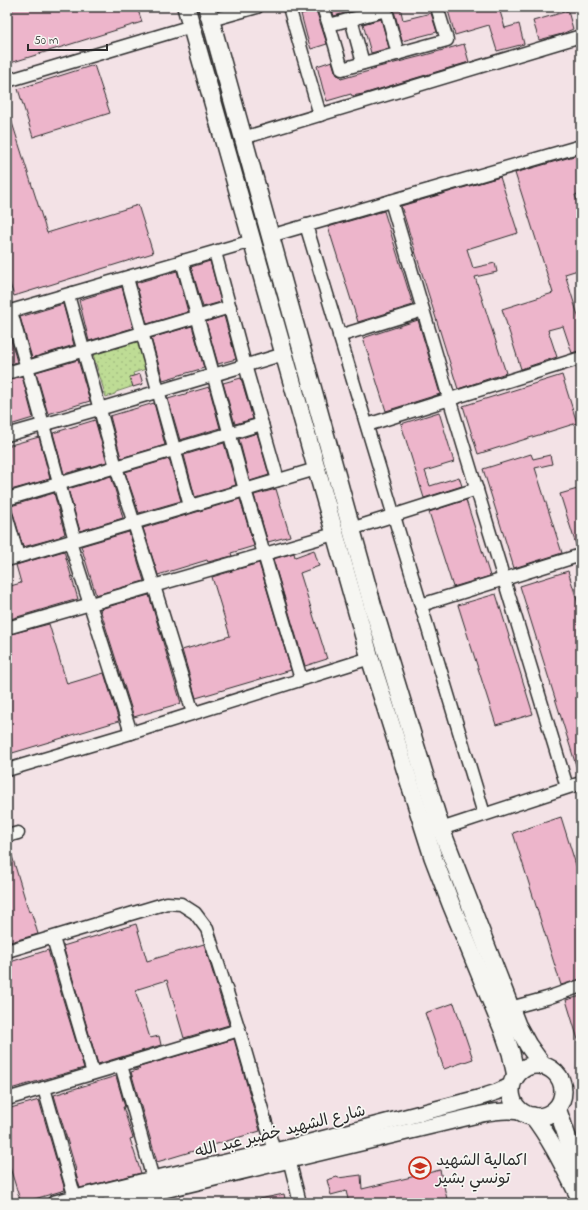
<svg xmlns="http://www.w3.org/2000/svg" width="588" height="1210" font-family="'Indie Flower','Playpen Sans Arabic',sans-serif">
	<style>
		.grass { fill: url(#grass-dots); stroke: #748460 }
		.building { fill: #edb5cb; stroke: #2b2b2b }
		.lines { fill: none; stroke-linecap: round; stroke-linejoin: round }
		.minor-casing { stroke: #2b2b2b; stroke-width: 15 }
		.major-casing { stroke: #2b2b2b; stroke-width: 18 }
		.highway-casing { stroke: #2b2b2b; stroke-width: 20 }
		.minor { stroke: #f6f6f2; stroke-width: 12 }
		.major { stroke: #f6f6f2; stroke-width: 15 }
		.highway { stroke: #f6f6f2; stroke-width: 17 }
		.labels { text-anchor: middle; stroke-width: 3.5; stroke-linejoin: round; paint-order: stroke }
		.street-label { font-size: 16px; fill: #2b2b2b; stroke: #f6f6f2 }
		.poi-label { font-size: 16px; fill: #2b2b2b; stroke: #f6f6f2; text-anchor: start }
	</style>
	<defs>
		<pattern id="grass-dots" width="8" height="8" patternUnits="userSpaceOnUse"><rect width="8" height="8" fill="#bedc95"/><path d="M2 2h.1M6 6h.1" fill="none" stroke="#a3bd81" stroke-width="1.8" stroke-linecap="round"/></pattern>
	</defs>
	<rect width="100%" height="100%" fill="#f3e2e6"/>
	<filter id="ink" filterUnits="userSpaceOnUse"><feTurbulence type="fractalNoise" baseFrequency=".025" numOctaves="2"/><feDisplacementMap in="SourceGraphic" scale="8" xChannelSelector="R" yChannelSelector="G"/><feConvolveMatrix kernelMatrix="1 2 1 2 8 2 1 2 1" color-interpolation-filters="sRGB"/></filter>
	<g filter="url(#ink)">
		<polygon class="grass" points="136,337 146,369 133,373 137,385 116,392 115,394 106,397 92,351"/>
		<g class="building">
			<polygon points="19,7 137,7 142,22 7,64 7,11"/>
			<polygon points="331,7 363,7 363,8 334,16"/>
			<polygon points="393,7 400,7 403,20 431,13 437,32 402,41"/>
			<polygon points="447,7 491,7 492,10 499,8 505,28 519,24 524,44 497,51 489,25 455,35"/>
			<polygon points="316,10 327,44 311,49 307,37 301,14"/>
			<polygon points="568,11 573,29 562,34 539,40 533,21"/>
			<polygon points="381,19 389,48 371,53 363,24"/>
			<polygon points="464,44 469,62 363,94 352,96 351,94 327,101 323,89 317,66 332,61 335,71 337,75 340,76 341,79 376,69 375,68 422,56"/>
			<polygon points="94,65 110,113 33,137 18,89"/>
			<polygon points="7,113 9,113 47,233 138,205 153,253 14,296 7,275"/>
			<polygon points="581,154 581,194 575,195 581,214 581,269 565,274 581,325 581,350 572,353 563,326 548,330 557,357 521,369 502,309 553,293 515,173"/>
			<polygon points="500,177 518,233 467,249 473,268 495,263 497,272 475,277 506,373 458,389 401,206"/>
			<polygon points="384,211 413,305 358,322 328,227"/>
			<polygon points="210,261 221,302 203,307 191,267"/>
			<polygon points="177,271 188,312 147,324 136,283"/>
			<polygon points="122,287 133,328 89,341 79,300"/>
			<polygon points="63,304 74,345 32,358 20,317"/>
			<polygon points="224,316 236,359 218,364 206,322"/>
			<polygon points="418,320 440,394 386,411 363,338"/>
			<polygon points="7,325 17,362 7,365"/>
			<polygon points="192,326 204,368 163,380 151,338"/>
			<polygon points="78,360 90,401 48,414 36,372"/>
			<polygon points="140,374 143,384 133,387 130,377"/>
			<polygon points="562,375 577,423 478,454 463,406"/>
			<polygon points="22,376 33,418 7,426 7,380"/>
			<polygon points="241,378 253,419 235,424 223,383"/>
			<polygon points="209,387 220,428 180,440 168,399"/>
			<polygon points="154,403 165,445 121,458 110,416"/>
			<polygon points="439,412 454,462 425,471 430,486 459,477 462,486 424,498 401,424"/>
			<polygon points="95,420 107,462 64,474 53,433"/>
			<polygon points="257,433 269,475 250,481 239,439"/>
			<polygon points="39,437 50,479 7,491 7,446"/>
			<polygon points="224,443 236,485 195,497 184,455"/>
			<polygon points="531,454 533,459 550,455 552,464 535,468 562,553 514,568 483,469"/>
			<polygon points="169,459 181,501 139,513 125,472"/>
			<polygon points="111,476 117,496 123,518 80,531 68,489"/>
			<polygon points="581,488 581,548 577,548 560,494"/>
			<polygon points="276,489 290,536 268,542 254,495"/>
			<polygon points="54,493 65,534 60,536 60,537 23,547 11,506"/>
			<polygon points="240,499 254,546 231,553 232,556 208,562 207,560 158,575 143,528"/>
			<polygon points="466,500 490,576 453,587 429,512"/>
			<polygon points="129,532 144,581 96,595 81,546"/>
			<polygon points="314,550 319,566 300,573 327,659 305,666 273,559 294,553 295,557"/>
			<polygon points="64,551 78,599 7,620 7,587 21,583 16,565"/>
			<polygon points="259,563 291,670 196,698 182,650 230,636 212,577"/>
			<polygon points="568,571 581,613 581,775 579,775 520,586"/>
			<polygon points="496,594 533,714 496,725 458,605"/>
			<polygon points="149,595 181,703 134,717 100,609"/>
			<polygon points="49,624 67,684 104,673 119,721 9,754 7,747 7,635"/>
			<polygon points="561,817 581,881 581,979 561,985 513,833"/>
			<polygon points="7,846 9,846 29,912 31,911 38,934 7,943"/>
			<polygon points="136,924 147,961 204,944 229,1025 184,1038 167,980 135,990 150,1038 159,1036 161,1045 98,1064 63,946"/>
			<polygon points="48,950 84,1068 7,1090 7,963"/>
			<polygon points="581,996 581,1043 579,1043 566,1000"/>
			<polygon points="454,1003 473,1059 444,1069 425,1013"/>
			<polygon points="234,1039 260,1131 157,1162 131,1072 140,1069 133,1069"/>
			<polygon points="116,1076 125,1107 123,1107 133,1138 130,1139 141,1173 80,1188 75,1171 76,1170 54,1095"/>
			<polygon points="39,1100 65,1190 21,1203 7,1158 7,1109"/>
			<polygon points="440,1170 448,1203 349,1203 346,1191 331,1195 327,1180 337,1177 338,1178 361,1175 362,1189"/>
			<polygon points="284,1194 286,1203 259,1203 259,1199"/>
		</g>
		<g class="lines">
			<g class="minor-casing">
				<g id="minor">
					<polyline points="289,7 320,115"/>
					<polyline points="323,7 329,25"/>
					<polyline points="351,19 363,63"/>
					<polyline points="211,20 257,7"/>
					<polyline points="398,54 386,10 329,25 342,69 447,40 437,7"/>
					<polyline points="7,81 192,26"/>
					<polyline points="243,138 581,36"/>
					<polyline points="391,201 449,398 567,787"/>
					<polyline points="306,225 484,814"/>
					<polyline points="270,236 581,146"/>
					<polyline points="215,252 245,365 278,480"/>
					<polyline points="182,261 245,490 301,679"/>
					<polyline points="127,278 190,506"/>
					<polyline points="68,295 116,467 154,586 193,713"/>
					<path d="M11 311C21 349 33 387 43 425 54 464 64 502 75 540"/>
					<polyline points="7,312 252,241"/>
					<polyline points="339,336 423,310"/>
					<polyline points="7,373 230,307"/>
					<polyline points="367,425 581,358"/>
					<polyline points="7,435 99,409 284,354"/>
					<polyline points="7,499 262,424"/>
					<polyline points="7,518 18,556"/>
					<polyline points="351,529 477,489"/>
					<polyline points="70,542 131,733"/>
					<polyline points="7,560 316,469"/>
					<polyline points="421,605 581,555"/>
					<polyline points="7,628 334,534"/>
					<polyline points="7,770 131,733 370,658"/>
					<polyline points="441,829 581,783"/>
					<polyline points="7,836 18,833"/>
					<polyline points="53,938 93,1073"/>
					<polyline points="7,951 167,903 181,904 195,913 207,929 239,1030 274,1151"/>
					<polyline points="510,1008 547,998 581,986"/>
					<polyline points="121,1065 153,1179"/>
					<polyline points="44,1088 75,1198"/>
					<polyline points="7,1099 239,1030"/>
					<polyline points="287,1151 300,1203"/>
				</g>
			</g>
			<g class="major-casing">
				<g id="major">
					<polyline points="55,1203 153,1179 287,1148 478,1098 497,1092 512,1085"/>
					<path d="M110 1203 482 1114C496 1111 510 1109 524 1113"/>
				</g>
			</g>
			<g class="highway-casing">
				<g id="highway">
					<polyline points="186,7 370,658 433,857 451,904 503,1030 511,1053 516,1076"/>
					<polyline points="207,7 373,607 441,829 517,1025 528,1045 543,1066"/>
					<circle cx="537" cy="1091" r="26"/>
					<polyline points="557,1108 570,1145 581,1169"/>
					<path d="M533 1116C553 1142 566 1171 581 1200"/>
				</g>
			</g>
			<use href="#minor" class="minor"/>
			<use href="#major" class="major"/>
			<use href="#highway" class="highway"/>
		</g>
	</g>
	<defs>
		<g id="school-ring" transform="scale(1.15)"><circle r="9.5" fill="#f6f6f2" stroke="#c8321e" stroke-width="1.5"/><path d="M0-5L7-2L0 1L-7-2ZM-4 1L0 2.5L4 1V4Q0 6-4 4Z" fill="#c8321e"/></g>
	</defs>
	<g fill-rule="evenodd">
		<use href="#school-ring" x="420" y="1168"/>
	</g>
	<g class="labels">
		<g class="street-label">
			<text transform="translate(280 1130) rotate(-14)" y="6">شارع الشهيد خضير عبد الله</text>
		</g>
		<g class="poi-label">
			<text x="436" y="1165">اكمالية الشهيد<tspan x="436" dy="18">تونسي بشير</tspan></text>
		</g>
	</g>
	<rect width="588" height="1210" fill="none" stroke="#f6f6f2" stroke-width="24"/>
	<rect x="12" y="12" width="564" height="1186" fill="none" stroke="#2b2b2b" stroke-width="1.5" filter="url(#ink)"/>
	<path d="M28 44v6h79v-6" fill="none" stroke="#2b2b2b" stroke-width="2"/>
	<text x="34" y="44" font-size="12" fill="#2b2b2b" stroke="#f6f6f2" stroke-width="3" paint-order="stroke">50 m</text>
</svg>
